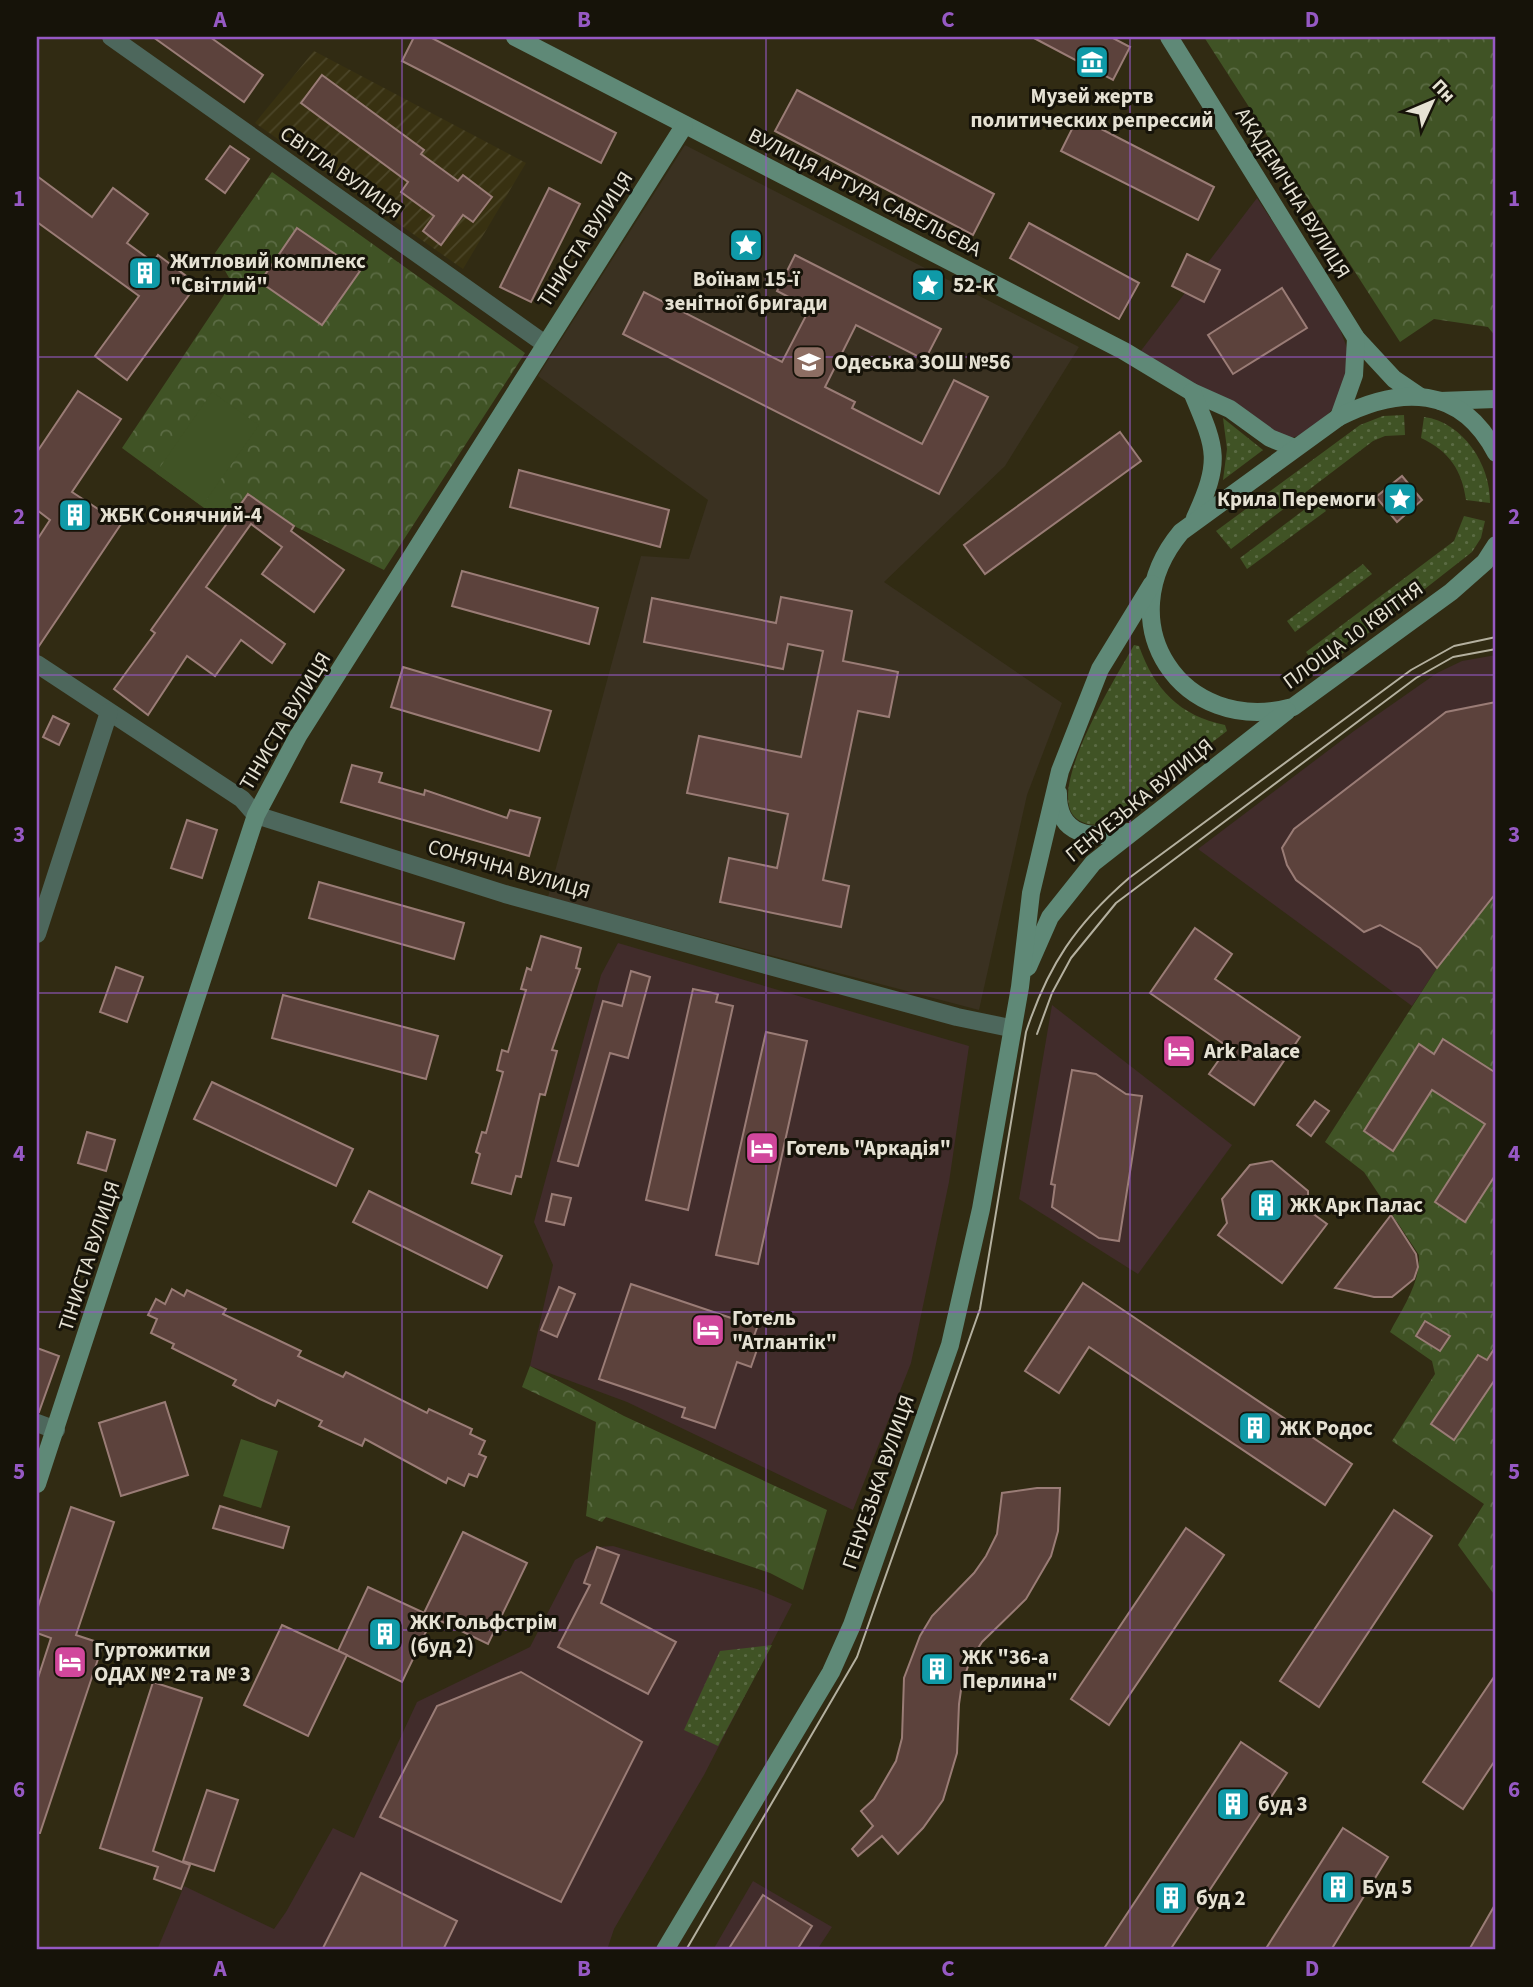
<svg xmlns="http://www.w3.org/2000/svg" width="1533" height="1987" font-family="'Source Sans 3',sans-serif">
	<style>
		.commercial { fill: #412c2b }
		.industrial { fill: url(#industrial-furrows) }
		.education { fill: #3a3121 }
		.grass { fill: url(#grass-dots) }
		.park { fill: url(#park-crowns) }
		.pitch { fill: #405325 }
		.building { fill: #5c423c; stroke: #9a7c76; stroke-width: 2 }
		.lines { fill: none; stroke-linecap: round; stroke-linejoin: round }
		.street { stroke: #4d675c; stroke-width: 18 }
		.secondary { stroke: #5f8977; stroke-width: 18 }
		.tram { stroke: #b4b09f; stroke-width: 2 }
		.grid { fill: none; stroke: #9659c4; stroke-width: 2; stroke-opacity: 0.55 }
		.labels { text-anchor: middle; stroke-width: 6; stroke-linejoin: round; paint-order: stroke }
		.poi-label { font-size: 21px; font-weight: bold; fill: #e5e1d3; stroke: #161309; text-anchor: start }
		.street-label { font-size: 21px; fill: #e5e1d3; stroke: #161309 }
		.neatline { fill: none; stroke: #9659c4; stroke-width: 2.5 }
		.grid-label { font-size: 23px; text-anchor: middle; font-weight: bold; fill: #9659c4 }
	</style>
	<defs>
		<pattern id="industrial-furrows" width="10" height="10" patternUnits="userSpaceOnUse" patternTransform="scale(1.75)"><rect width="10" height="10" fill="#383111"/><path d="M-1 1l2-2M0 10L10 0M9 11l2-2" fill="none" stroke="#4b4528"/></pattern>
		<pattern id="grass-dots" width="8" height="8" patternUnits="userSpaceOnUse" patternTransform="scale(1.75)"><rect width="8" height="8" fill="#405325"/><path d="M2 2h.1M6 6h.1" fill="none" stroke="#5b6b44" stroke-width="1.8" stroke-linecap="round"/></pattern>
		<pattern id="park-crowns" width="20" height="18" patternUnits="userSpaceOnUse" patternTransform="scale(1.75)"><rect width="20" height="18" fill="#405325"/><path d="M2 6a3 3 0 1 1 6 0M12 15a3 3 0 1 1 6 0" fill="none" stroke="#5b6b44"/></pattern>
	</defs>
	<rect width="100%" height="100%" fill="#312b13"/>
	<g class="commercial">
		<polygon points="1257,198 1335,316 1353,364 1337,405 1309,432 1286,440 1140,352"/>
		<polygon points="1496,655 1496,893 1437,968 1412,1006 1198,849 1354,731 1437,673 1462,661"/>
		<polygon points="618,943 969,1046 949,1182 911,1363 853,1510 627,1402 530,1366 553,1265 534,1222 601,975"/>
		<polygon points="1052,1005 1232,1145 1138,1274 1019,1199"/>
		<polygon points="613,1546 757,1589 792,1604 704,1775 614,1929 607,1950 157,1950 184,1886 274,1929 286,1912 333,1828 354,1838 417,1702 530,1647 575,1560 597,1547"/>
		<polygon points="753,1881 832,1927 817,1950 713,1950"/>
	</g>
	<polygon class="industrial" points="314,51 526,163 463,269 255,123"/>
	<polygon class="education" points="685,145 1079,347 1005,466 884,582 1062,703 1027,795 979,1010 548,897 641,556 689,559 708,500 538,376"/>
	<g class="grass">
		<polygon points="1404,415 1405,435 1385,436 1373,441 1231,549 1216,531 1360,425 1383,416"/>
		<path d="M1424 417C1463 422 1491 465 1490 503L1466 500C1462 470 1449 451 1421 438Z"/>
		<polygon points="1223,418 1263,450 1223,480 1227,449"/>
		<polygon points="1317,500 1326,511 1247,569 1240,558"/>
		<polygon points="1464,516 1485,521 1481,538 1472,552 1320,671 1306,652 1454,541"/>
		<polygon points="1363,564 1372,574 1295,632 1287,621"/>
		<path d="M1134 645 1139 646C1154 689 1180 716 1225 725L1227 731 1115 816C1103 824 1093 828 1080 821 1038 799 1119 673 1134 645Z"/>
		<polygon points="772,1645 718,1746 684,1730 720,1651"/>
	</g>
	<g class="park">
		<polygon points="1204,37 1496,37 1496,337 1488,327 1434,319 1400,342"/>
		<polygon points="272,172 525,353 384,570 294,526 249,494 226,524 122,448 232,283 215,253"/>
		<path d="M1496 893V1597L1458 1545 1484 1504 1392 1441 1435 1374 1432 1361 1390 1332C1402 1309 1421 1282 1419 1255L1364 1172 1325 1142 1437 968Z"/>
		<polygon points="530,1366 624,1416 827,1510 803,1590 770,1573 606,1517 602,1522 586,1516 596,1422 522,1387"/>
	</g>
	<g class="pitch">
		<polygon points="212,392 259,425 202,506 156,473"/>
		<polygon points="241,1439 278,1451 261,1508 223,1496"/>
	</g>
	<g class="building">
		<polygon points="153,37 210,37 263,75 244,102"/>
		<polygon points="414,37 430,37 616,133 601,163 402,61"/>
		<polygon points="1032,37 1111,37 1130,47 1113,80"/>
		<polygon points="322,75 424,150 421,154 458,181 463,175 492,197 473,222 463,215 441,245 423,231 434,216 401,192 408,182 301,103"/>
		<polygon points="797,90 994,194 973,235 775,131"/>
		<polygon points="1078,117 1214,187 1198,220 1061,151"/>
		<polygon points="230,146 249,159 225,193 206,179"/>
		<polygon points="37,176 92,217 113,188 148,214 127,243 153,262 158,255 197,284 127,380 95,356 139,296 37,222"/>
		<polygon points="549,188 580,204 531,302 500,287"/>
		<polygon points="1029,223 1139,283 1119,319 1010,258"/>
		<polygon points="297,228 360,271 322,325 260,282"/>
		<polygon points="1187,254 1220,270 1204,302 1172,286"/>
		<polygon points="795,255 941,329 925,360 856,325 825,387 855,402 852,408 922,444 954,380 988,397 939,494 623,334 644,292 782,362 810,308 777,291"/>
		<polygon points="1282,288 1307,328 1233,374 1208,335"/>
		<polygon points="78,391 121,419 72,492 121,524 37,649 37,540 50,520 37,510 37,452"/>
		<polygon points="1120,432 1141,461 985,574 964,545"/>
		<polygon points="519,470 669,510 660,547 510,507"/>
		<polygon points="1402,476 1422,500 1397,522 1376,497"/>
		<polygon points="248,494 294,526 291,531 344,570 314,612 262,574 282,547 251,524 206,587 285,644 272,663 241,640 215,676 187,656 148,715 114,689 155,633 151,630"/>
		<polygon points="462,571 598,608 589,644 452,606"/>
		<polygon points="781,597 852,611 843,661 898,672 889,717 858,711 823,880 849,886 841,927 720,902 729,858 777,868 788,814 687,793 699,736 801,757 823,651 788,644 783,669 644,642 652,598 776,623"/>
		<polygon points="403,667 551,711 539,751 391,707"/>
		<polygon points="1496,702 1496,893 1437,968 1420,948 1380,925 1364,932 1296,880 1287,865 1282,848 1294,829 1446,712"/>
		<polygon points="53,716 69,724 59,745 43,737"/>
		<polygon points="352,765 382,773 379,782 424,795 425,790 507,818 510,810 540,818 529,856 341,802"/>
		<polygon points="187,820 217,830 202,878 171,868"/>
		<polygon points="319,882 464,923 454,959 309,918"/>
		<polygon points="1195,928 1232,954 1215,979 1300,1037 1254,1105 1209,1074 1228,1047 1150,993"/>
		<polygon points="541,936 581,948 576,968 580,969 552,1050 557,1051 545,1095 540,1094 521,1177 516,1176 511,1194 472,1183 480,1154 476,1152 482,1132 486,1133 503,1072 497,1070 502,1050 508,1052 526,990 521,989 527,968 531,970"/>
		<polygon points="116,967 143,977 127,1022 100,1012"/>
		<polygon points="631,971 650,977 628,1058 610,1053 578,1166 558,1161 603,1001 622,1006"/>
		<polygon points="693,989 718,994 716,1002 733,1006 688,1210 646,1200"/>
		<polygon points="283,995 438,1036 426,1079 272,1038"/>
		<polygon points="766,1032 807,1041 758,1264 716,1255"/>
		<polygon points="1443,1039 1496,1073 1496,1174 1465,1222 1435,1202 1485,1124 1432,1090 1393,1151 1364,1131 1419,1044 1434,1054"/>
		<polygon points="1072,1070 1096,1074 1126,1094 1142,1096 1119,1241 1099,1238 1052,1207 1055,1185 1051,1184"/>
		<polygon points="212,1082 353,1149 336,1186 194,1119"/>
		<polygon points="1315,1101 1329,1111 1311,1136 1297,1125"/>
		<polygon points="87,1132 115,1140 106,1171 78,1163"/>
		<polygon points="1272,1161 1308,1191 1308,1210 1327,1224 1282,1283 1218,1235 1227,1223 1222,1199 1250,1165"/>
		<polygon points="369,1191 502,1256 487,1288 353,1222"/>
		<polygon points="552,1194 571,1198 564,1225 546,1221"/>
		<polygon points="1391,1215 1416,1254 1418,1267 1414,1279 1392,1297 1374,1297 1335,1288"/>
		<polygon points="1083,1283 1352,1464 1325,1505 1089,1347 1059,1393 1025,1371"/>
		<polygon points="631,1284 743,1322 749,1315 759,1322 754,1336 761,1338 751,1367 737,1362 715,1428 682,1417 685,1408 599,1379"/>
		<polygon points="559,1287 575,1294 557,1337 541,1330"/>
		<polygon points="172,1289 184,1296 187,1290 226,1309 223,1314 301,1351 298,1356 343,1377 346,1372 427,1413 429,1409 472,1429 470,1434 485,1441 479,1454 486,1457 477,1477 469,1474 464,1486 448,1478 446,1483 365,1439 362,1446 319,1426 322,1421 278,1400 275,1406 260,1399 233,1385 236,1380 172,1348 174,1344 151,1333 157,1319 148,1315 156,1299 165,1304"/>
		<polygon points="1425,1321 1450,1336 1440,1351 1416,1336"/>
		<polygon points="1496,1346 1496,1378 1454,1440 1431,1424 1478,1355 1487,1360"/>
		<polygon points="37,1348 59,1356 39,1412 37,1412"/>
		<polygon points="165,1402 188,1475 121,1496 99,1423"/>
		<polygon points="1037,1488 1060,1488 1058,1531 1051,1556 1026,1599 982,1642 970,1661 962,1683 959,1704 957,1753 943,1800 923,1828 898,1854 882,1836 858,1856 852,1849 873,1826 861,1811 874,1799 896,1761 902,1738 904,1678 920,1636 932,1616 974,1573 986,1556 997,1534 1002,1493"/>
		<polygon points="220,1506 289,1527 283,1548 213,1528"/>
		<polygon points="71,1507 114,1522 76,1635 103,1644 40,1833 37,1833 37,1681 51,1638 37,1633 37,1610"/>
		<polygon points="1394,1510 1432,1536 1319,1707 1280,1681"/>
		<polygon points="1186,1528 1224,1555 1109,1725 1071,1699"/>
		<polygon points="463,1532 527,1563 488,1644 424,1613"/>
		<polygon points="597,1547 619,1555 601,1603 676,1642 648,1694 558,1647 590,1585 584,1583"/>
		<polygon points="368,1587 433,1617 402,1682 338,1651"/>
		<polygon points="282,1625 347,1655 308,1736 244,1705"/>
		<polygon points="521,1672 642,1742 561,1902 380,1817 437,1706"/>
		<polygon points="1496,1674 1496,1759 1463,1809 1423,1782"/>
		<polygon points="153,1682 202,1698 153,1851 190,1865 181,1889 154,1879 158,1867 100,1848"/>
		<polygon points="1241,1742 1287,1773 1170,1950 1103,1950"/>
		<polygon points="207,1790 238,1800 214,1871 183,1861"/>
		<polygon points="1343,1828 1388,1857 1331,1950 1265,1950"/>
		<polygon points="361,1873 457,1921 443,1950 322,1950"/>
		<polygon points="763,1895 812,1926 797,1950 728,1950"/>
		<polygon points="1496,1903 1496,1950 1469,1950"/>
	</g>
	<g class="lines">
		<g class="street">
			<polyline points="111,37 545,344"/>
			<polyline points="37,664 242,799 256,815 505,894 957,1017 1010,1028"/>
			<polyline points="37,934 109,712"/>
			<polyline points="37,1423 56,1430"/>
		</g>
		<g class="secondary">
			<polyline points="515,37 1124,351 1192,392 1230,409 1270,438 1295,448"/>
			<polyline points="1169,37 1356,338 1394,379 1419,396"/>
			<path d="M1192 392C1216 449 1222 459 1195 518"/>
			<polyline points="1440,401 1496,399"/>
			<polyline points="1339,417 1354,375 1356,338"/>
			<path d="M1496 453C1461 385 1400 386 1339 417L1181 532C1106 622 1181 737 1293 707L1451 592 1485 562 1496 545"/>
			<path d="M1058 793C1057 838 1094 839 1128 832"/>
			<polyline points="1028,967 1050,917 1093,863 1287,711"/>
			<polyline points="37,1484 256,815 298,736 684,126"/>
			<polyline points="665,1950 831,1672 852,1625 950,1345 981,1209 1020,987 1031,893 1060,771 1100,669 1152,584"/>
		</g>
		<g class="tram">
			<polyline points="1037,1034 1052,993 1071,958 1116,903 1416,678 1453,657 1496,649"/>
			<path d="M686 1950 857 1657 980 1309 1026 1032C1048 965 1076 924 1129 878L1411 670 1454 646 1496 637"/>
		</g>
	</g>
	<path class="grid" d="M402 37V1950M766 37V1950M1130 37V1950M37 357H1496M37 675H1496M37 993H1496M37 1312H1496M37 1630H1496"/>
	<defs>
		<g id="museum-square" transform="scale(1.75)"><rect x="-9" y="-9" width="18" height="18" rx="4" fill="#0f9aa8" stroke="#161309"/><path d="M0-6L6-3V-2H-6V-3ZM-5-1h2V3h-2ZM-1-1h2V3h-2ZM3-1h2V3H3ZM-6 4H6V6H-6Z" fill="#fff"/></g>
		<g id="sight-square" transform="scale(1.75)"><rect x="-9" y="-9" width="18" height="18" rx="4" fill="#0f9aa8" stroke="#161309"/><path d="M0-6L1.8-2.2L6-1.7L2.9 1.2L3.7 5.4L0 3.3L-3.7 5.4L-2.9 1.2L-6-1.7L-1.8-2.2Z" fill="#fff"/></g>
		<g id="building-square" transform="scale(1.75)"><rect x="-9" y="-9" width="18" height="18" rx="4" fill="#0f9aa8" stroke="#161309"/><path d="M-4-6H4V6H1V3H-1V6H-4ZM-2.5-4.3h1.7v1.8h-1.7ZM.8-4.3h1.7v1.8H.8ZM-2.5-1h1.7V.8h-1.7ZM.8-1h1.7V.8H.8Z" fill="#fff"/></g>
		<g id="school-square" transform="scale(1.75)"><rect x="-9" y="-9" width="18" height="18" rx="4" fill="#8d6e63" stroke="#161309"/><path d="M0-5L7-2L0 1L-7-2ZM-4 1L0 2.5L4 1V4Q0 6-4 4Z" fill="#fff"/></g>
		<g id="hotel-square" transform="scale(1.75)"><rect x="-9" y="-9" width="18" height="18" rx="4" fill="#d1479c" stroke="#161309"/><path d="M-6-4.5h1.5V1H6V5H4.5V3h-9V5H-6ZM-4 0a1.8 1.8 0 1 1 3.6 0ZM.5 0V-2.5h3Q6-2.5 6 0Z" fill="#fff"/></g>
	</defs>
	<g fill-rule="evenodd">
		<use href="#museum-square" x="1092" y="62"/>
		<use href="#sight-square" x="746" y="245"/>
		<use href="#building-square" x="145" y="273"/>
		<use href="#sight-square" x="928" y="285"/>
		<use href="#school-square" x="809" y="362"/>
		<use href="#sight-square" x="1400" y="499"/>
		<use href="#building-square" x="75" y="515"/>
		<use href="#hotel-square" x="1179" y="1051"/>
		<use href="#hotel-square" x="762" y="1148"/>
		<use href="#building-square" x="1266" y="1205"/>
		<use href="#hotel-square" x="708" y="1330"/>
		<use href="#building-square" x="1255" y="1428"/>
		<use href="#building-square" x="385" y="1634"/>
		<use href="#hotel-square" x="70" y="1662"/>
		<use href="#building-square" x="937" y="1669"/>
		<use href="#building-square" x="1233" y="1804"/>
		<use href="#building-square" x="1338" y="1887"/>
		<use href="#building-square" x="1171" y="1898"/>
	</g>
	<g class="labels">
		<g class="poi-label">
			<text x="1092" y="103" text-anchor="middle">Музей жертв<tspan x="1092" dy="24">политических репрессий</tspan></text>
			<text x="170" y="268">Житловий комплекс<tspan x="170" dy="24">"Світлий"</tspan></text>
			<text x="746" y="286" text-anchor="middle">Воїнам 15-ї<tspan x="746" dy="24">зенітної бригади</tspan></text>
			<text x="953" y="292">52-К</text>
			<text x="834" y="369">Одеська ЗОШ №56</text>
			<text x="1376" y="506" text-anchor="end">Крила Перемоги</text>
			<text x="100" y="522">ЖБК Сонячний-4</text>
			<text x="1204" y="1058">Ark Palace</text>
			<text x="786" y="1155">Готель "Аркадія"</text>
			<text x="1290" y="1212">ЖК Арк Палас</text>
			<text x="732" y="1325">Готель<tspan x="732" dy="24">"Атлантік"</tspan></text>
			<text x="1280" y="1435">ЖК Родос</text>
			<text x="410" y="1629">ЖК Гольфстрім<tspan x="410" dy="24">(буд 2)</tspan></text>
			<text x="94" y="1657">Гуртожитки<tspan x="94" dy="24">ОДАХ № 2 та № 3</tspan></text>
			<text x="962" y="1664">ЖК "36-а<tspan x="962" dy="24">Перлина"</tspan></text>
			<text x="1258" y="1811">буд 3</text>
			<text x="1362" y="1894">Буд 5</text>
			<text x="1196" y="1905">буд 2</text>
		</g>
		<g class="street-label">
			<text transform="translate(341 172) rotate(35)" y="7">СВІТЛА ВУЛИЦЯ</text>
			<text transform="translate(865 192) rotate(27)" y="7">ВУЛИЦЯ АРТУРА САВЕЛЬЄВА</text>
			<text transform="translate(1293 193) rotate(58)" y="7">АКАДЕМІЧНА ВУЛИЦЯ</text>
			<text transform="translate(585 239) rotate(-57)" y="7">ТІНИСТА ВУЛИЦЯ</text>
			<text transform="translate(1353 635) rotate(-36)" y="7">ПЛОЩА 10 КВІТНЯ</text>
			<text transform="translate(285 721) rotate(-59)" y="7">ТІНИСТА ВУЛИЦЯ</text>
			<text transform="translate(1139 800) rotate(-39)" y="7">ГЕНУЕЗЬКА ВУЛИЦЯ</text>
			<text transform="translate(509 869) rotate(16)" y="7">СОНЯЧНА ВУЛИЦЯ</text>
			<text transform="translate(89 1256) rotate(-72)" y="7">ТІНИСТА ВУЛИЦЯ</text>
			<text transform="translate(878 1482) rotate(-71)" y="7">ГЕНУЕЗЬКА ВУЛИЦЯ</text>
		</g>
	</g>
	<rect width="1533" height="1987" fill="none" stroke="#161309" stroke-width="77"/>
	<g transform="translate(1432 102) rotate(46)" stroke="#161309" stroke-width="5" paint-order="stroke">
	<path d="M0-5L12 26L0 18L-12 26Z" fill="#e5e1d3"/>
	<text y="-10" font-size="19" font-weight="bold" text-anchor="middle" fill="#e5e1d3">Пн</text>
	</g>
	<rect x="38" y="38" width="1456" height="1910" class="neatline"/>
	<g class="grid-label">
		<text x="220" y="27">A</text>
		<text x="584" y="27">B</text>
		<text x="948" y="27">C</text>
		<text x="1312" y="27">D</text>
		<text x="19" y="206">1</text>
		<text x="1514" y="206">1</text>
		<text x="19" y="524">2</text>
		<text x="1514" y="524">2</text>
		<text x="19" y="842">3</text>
		<text x="1514" y="842">3</text>
		<text x="19" y="1161">4</text>
		<text x="1514" y="1161">4</text>
		<text x="19" y="1479">5</text>
		<text x="1514" y="1479">5</text>
		<text x="19" y="1797">6</text>
		<text x="1514" y="1797">6</text>
		<text x="220" y="1976">A</text>
		<text x="584" y="1976">B</text>
		<text x="948" y="1976">C</text>
		<text x="1312" y="1976">D</text>
	</g>
</svg>
